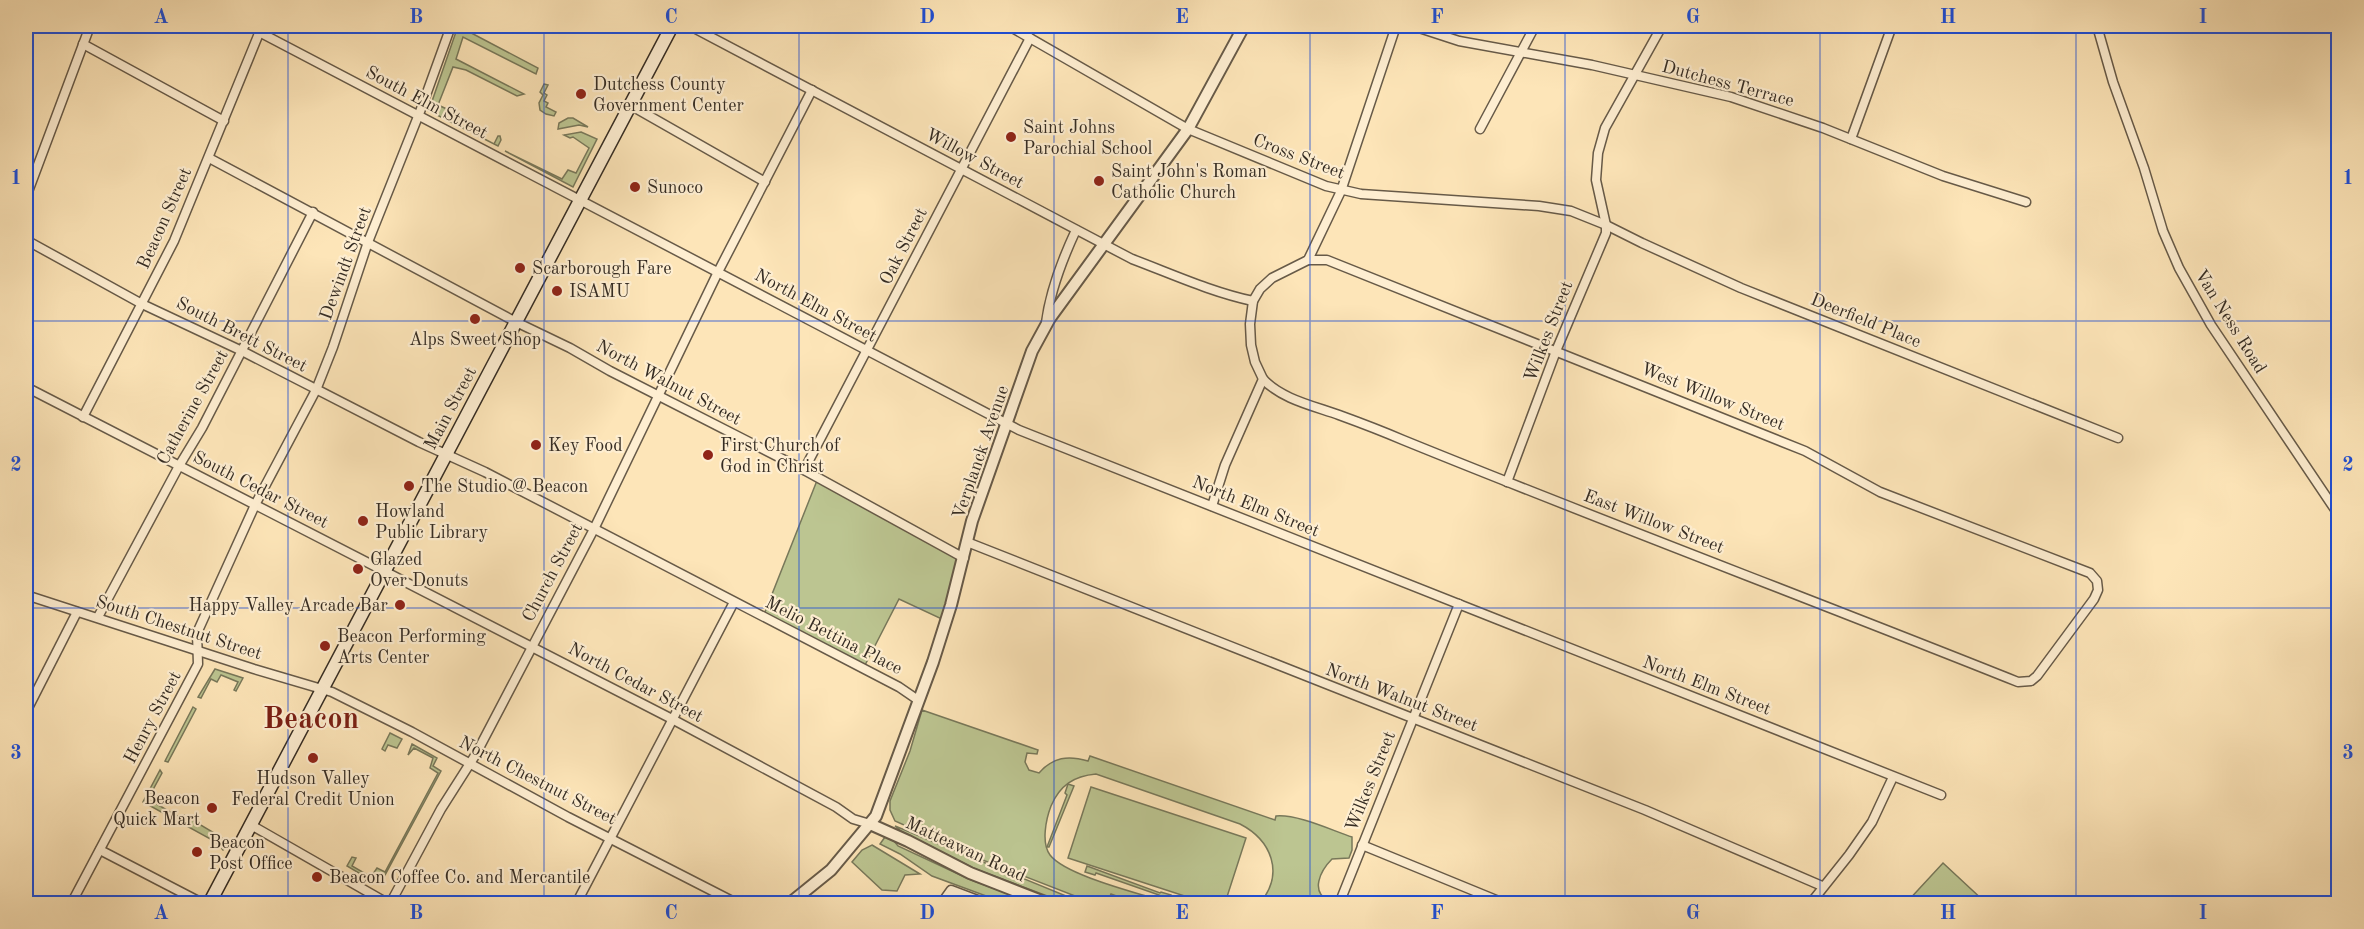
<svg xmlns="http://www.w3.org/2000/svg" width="2364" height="929" font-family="'Old Standard TT',serif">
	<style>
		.green { fill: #bcc591; stroke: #78785a; stroke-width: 1.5 }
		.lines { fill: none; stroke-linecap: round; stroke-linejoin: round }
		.minor-casing { stroke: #675a48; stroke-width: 11 }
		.tertiary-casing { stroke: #675a48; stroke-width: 14 }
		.secondary-casing { stroke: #352c23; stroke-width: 15 }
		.minor { stroke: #feeed1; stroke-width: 8 }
		.tertiary { stroke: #feeed1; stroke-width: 10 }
		.secondary { stroke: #feeed1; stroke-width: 12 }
		.grid { fill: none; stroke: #1d4ed8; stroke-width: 1.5; stroke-opacity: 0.55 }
		.poi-dot { fill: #8f2418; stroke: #feeed1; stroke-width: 2 }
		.labels { text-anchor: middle; stroke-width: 4.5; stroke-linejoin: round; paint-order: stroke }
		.street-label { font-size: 18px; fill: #352c23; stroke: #feeed1 }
		.poi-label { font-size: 18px; fill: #352c23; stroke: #feeed1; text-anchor: start }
		.town-label { font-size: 30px; font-weight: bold; fill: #7a1f14; stroke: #feeed1 }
		.neatline { fill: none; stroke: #1d4ed8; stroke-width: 2 }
		.grid-label { font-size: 20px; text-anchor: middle; font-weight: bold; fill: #1d4ed8 }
	</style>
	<rect width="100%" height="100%" fill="#fde5b8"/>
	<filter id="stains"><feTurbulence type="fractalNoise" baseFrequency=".00333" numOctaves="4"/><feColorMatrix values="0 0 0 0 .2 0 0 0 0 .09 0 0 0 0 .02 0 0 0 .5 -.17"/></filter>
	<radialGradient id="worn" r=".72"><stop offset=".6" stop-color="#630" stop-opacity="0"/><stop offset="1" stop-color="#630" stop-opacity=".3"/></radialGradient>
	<g class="green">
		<polygon points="458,26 538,68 536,74 463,37 456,59 524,94 517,96 466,70 453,67 438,105 449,110 446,119 494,144 498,136 500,136 501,140 498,146 433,113 432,108 429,110"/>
		<polygon points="544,84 548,85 544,93 547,95 544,101 548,103 546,107 556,112 554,116 546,114 540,110 539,103 543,95 540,92"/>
		<polygon points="568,118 573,118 588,127 579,125 558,129 559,123"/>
		<polygon points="581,132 597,139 573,187 505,151 562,179 568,170 576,173 589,148 573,137 570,138 564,135"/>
		<polygon points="818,478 964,558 946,621 899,599 863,669 763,617"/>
		<polygon points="215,669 243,678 236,691 234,690 238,682 221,675 217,682 211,679 201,698 198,697"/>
		<polygon points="193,707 196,709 168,762 165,761"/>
		<path d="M922 710 1038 750 1037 754 1027 753 1025 762 1029 770 1039 773C1053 757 1068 755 1088 761L1090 756 1275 820 1276 816C1297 814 1331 830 1352 837V850L1349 858 1332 859C1320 871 1310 892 1329 901L1328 903H1260C1285 873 1271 840 1240 824L1096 774C1074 776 1060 785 1051 806 1046 819 1041 843 1050 855 1066 876 1142 894 1169 903H1135L1111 894 1107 903H1093L975 857 895 821 890 810V801L910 751Z"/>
		<polygon points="390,733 402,739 397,748 388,745 385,751 382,749"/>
		<polygon points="412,744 437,758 433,766 441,771 384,877 379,874 374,882 347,866 352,857 356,858 352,866 371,877 377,868 385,872 438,773 430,768 433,758 414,748 408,755"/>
		<polygon points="160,770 162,773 148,799 182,819 184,815 221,837 228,846 223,850 216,842 143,802"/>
		<polygon points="1068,784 1074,786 1049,847 1047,847 1067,795 1065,793"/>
		<polygon points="1091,787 1246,838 1225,903 1206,903 1068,858"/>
		<polygon points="895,826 1083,903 1066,903 973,868 901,831"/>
		<polygon points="885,837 894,841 898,846 971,880 1033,903 1005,903 932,876 900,854 880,844"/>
		<polygon points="872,845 920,874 905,875 897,891 882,890 852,862 862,850"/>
		<polygon points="1943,863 1986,903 1906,903"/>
		<polygon points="1087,866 1160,893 1161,892 1171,895 1169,901 1159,898 1159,895 1096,873 1095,875 1085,872"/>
	</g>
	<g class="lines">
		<g class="minor-casing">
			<g id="minor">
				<path d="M690 26 1132 259C1172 274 1211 292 1253 301"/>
				<polyline points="1009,26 1188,129 1326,186 1361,194 1539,206 1571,211 1606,225 1642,243 1741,288 2118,438"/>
				<polyline points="1413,26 1459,41 1592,65 1731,97 1823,128 1943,176 2026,202"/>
				<polyline points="2097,26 2113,82 2144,168 2163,231 2179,268 2211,325 2338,514"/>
				<polyline points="259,32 1019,430 1941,795"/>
				<polyline points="83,44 224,121"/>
				<polyline points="630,105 765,182"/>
				<polyline points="1480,129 1535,26"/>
				<polyline points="1851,139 1892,26"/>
				<polyline points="209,158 516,322 570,348 610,371 804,470 964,558"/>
				<polyline points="26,197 90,26"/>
				<polyline points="26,240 142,304 242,351 419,442 485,472 899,687 918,700"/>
				<path d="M1046 323C1050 291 1062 260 1076 230"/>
				<path d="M1263 379C1281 399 1314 406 1339 415 1361 423 1382 431 1403 440 1607 523 1813 600 2018 682L2031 681 2037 676 2094 599 2098 590 2097 581 2090 573 1880 492 1805 451 1327 260H1308"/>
				<polyline points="26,387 672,719 836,807 853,819 870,824"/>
				<polyline points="83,417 174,241 262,26"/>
				<polyline points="804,470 1030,38"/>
				<polyline points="1507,482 1556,351 1606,233 1606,225 1596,180 1598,153 1605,128 1662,26"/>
				<polyline points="1212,506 1225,465 1263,379 1255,362 1251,345 1250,324 1253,301 1260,289 1272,278 1308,260 1341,191 1396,26"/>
				<polyline points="967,542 1645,810 1822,886"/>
				<polyline points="26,595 254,669 332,692 412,732 568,817 738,904"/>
				<polyline points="98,617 179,466 202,428 313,212"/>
				<polyline points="26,712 77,612"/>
				<polyline points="251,825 389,904"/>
				<polyline points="1362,845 1506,904"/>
				<polyline points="100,850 204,904"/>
				<polyline points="71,904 198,664 197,633 255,505 316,390 333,347 368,242 421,109 451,26"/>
				<polyline points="390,904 441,809 476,754 594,529 718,272 812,90"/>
				<polyline points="576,904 734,602"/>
				<polyline points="941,904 951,890 988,904"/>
				<polyline points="1339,904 1459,604"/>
				<polyline points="1810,904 1849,855 1872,822 1893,777"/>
			</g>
		</g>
		<g class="tertiary-casing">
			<g id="tertiary">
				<polyline points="870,824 908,841 970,873 1049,904"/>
				<polyline points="789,904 831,870 876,816 933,662 951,605 972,521 1032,351 1050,318 1188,129 1244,26"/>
			</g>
		</g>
		<g class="secondary-casing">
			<polyline id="secondary" points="209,904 672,26"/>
		</g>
		<use href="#minor" class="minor"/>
		<use href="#tertiary" class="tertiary"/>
		<use href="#secondary" class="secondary"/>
	</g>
	<path class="grid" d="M288 26V904M544 26V904M799 26V904M1054 26V904M1310 26V904M1565 26V904M1820 26V904M2076 26V904M26 321H2338M26 608H2338"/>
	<g class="poi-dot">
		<circle cx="581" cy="94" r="6"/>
		<circle cx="1011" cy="137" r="6"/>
		<circle cx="1099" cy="181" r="6"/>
		<circle cx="635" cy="187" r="6"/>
		<circle cx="520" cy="268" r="6"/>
		<circle cx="557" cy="291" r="6"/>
		<circle cx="475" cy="319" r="6"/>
		<circle cx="536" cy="445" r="6"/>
		<circle cx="708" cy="455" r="6"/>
		<circle cx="409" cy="486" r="6"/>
		<circle cx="363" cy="521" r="6"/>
		<circle cx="358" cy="569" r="6"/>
		<circle cx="400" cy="605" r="6"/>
		<circle cx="325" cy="646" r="6"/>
		<circle cx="313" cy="758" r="6"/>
		<circle cx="212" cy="808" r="6"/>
		<circle cx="197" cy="852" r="6"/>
		<circle cx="317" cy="877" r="6"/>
	</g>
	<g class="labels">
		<g class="street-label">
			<text transform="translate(1728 83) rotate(15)" y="6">Dutchess Terrace</text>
			<text transform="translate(427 102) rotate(28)" y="6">South Elm Street</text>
			<text transform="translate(1299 156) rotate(21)" y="6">Cross Street</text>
			<text transform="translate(975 158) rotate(28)" y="6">Willow Street</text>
			<text transform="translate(164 218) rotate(-66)" y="6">Beacon Street</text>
			<text transform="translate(903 246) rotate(-63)" y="6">Oak Street</text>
			<text transform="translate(345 263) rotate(-70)" y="6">Dewindt Street</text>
			<text transform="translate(816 305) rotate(28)" y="6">North Elm Street</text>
			<text transform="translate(1866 320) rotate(22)" y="6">Deerfield Place</text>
			<text transform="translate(2231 321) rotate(58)" y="6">Van Ness Road</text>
			<text transform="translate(1548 331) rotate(-69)" y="6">Wilkes Street</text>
			<text transform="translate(242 334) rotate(27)" y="6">South Brett Street</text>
			<text transform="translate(669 382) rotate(28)" y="6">North Walnut Street</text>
			<text transform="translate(1713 396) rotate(22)" y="6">West Willow Street</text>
			<text transform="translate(192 407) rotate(-61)" y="6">Catherine Street</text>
			<text transform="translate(450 408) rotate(-62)" y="6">Main Street</text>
			<text transform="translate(980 452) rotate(-71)" y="6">Verplanck Avenue</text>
			<text transform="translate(261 489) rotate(27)" y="6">South Cedar Street</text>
			<text transform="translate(1256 506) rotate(22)" y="6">North Elm Street</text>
			<text transform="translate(1654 521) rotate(21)" y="6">East Willow Street</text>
			<text transform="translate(552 572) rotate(-62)" y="6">Church Street</text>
			<text transform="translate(179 627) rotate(18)" y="6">South Chestnut Street</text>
			<text transform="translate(834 635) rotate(27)" y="6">Melio Bettina Place</text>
			<text transform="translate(636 682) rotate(28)" y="6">North Cedar Street</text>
			<text transform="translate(1707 685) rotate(21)" y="6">North Elm Street</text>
			<text transform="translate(1402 697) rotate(21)" y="6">North Walnut Street</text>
			<text transform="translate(152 717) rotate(-62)" y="6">Henry Street</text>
			<text transform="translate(538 780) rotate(27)" y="6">North Chestnut Street</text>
			<text transform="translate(1370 781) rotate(-68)" y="6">Wilkes Street</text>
			<text transform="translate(966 849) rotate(25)" y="6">Matteawan Road</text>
		</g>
		<g class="poi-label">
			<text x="593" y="90">Dutchess County<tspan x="593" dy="21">Government Center</tspan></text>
			<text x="1023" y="133">Saint Johns<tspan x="1023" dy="21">Parochial School</tspan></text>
			<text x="1111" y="177">Saint John's Roman<tspan x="1111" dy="21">Catholic Church</tspan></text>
			<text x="647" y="193">Sunoco</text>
			<text x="532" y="274">Scarborough Fare</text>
			<text x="569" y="297">ISAMU</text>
			<text x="475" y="345" text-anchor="middle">Alps Sweet Shop</text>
			<text x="548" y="451">Key Food</text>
			<text x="720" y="451">First Church of<tspan x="720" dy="21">God in Christ</tspan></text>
			<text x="421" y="492">The Studio @ Beacon</text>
			<text x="375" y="517">Howland<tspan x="375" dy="21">Public Library</tspan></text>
			<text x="370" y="565">Glazed<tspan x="370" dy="21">Over Donuts</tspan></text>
			<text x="388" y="611" text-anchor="end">Happy Valley Arcade Bar</text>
			<text x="337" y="642">Beacon Performing<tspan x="337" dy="21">Arts Center</tspan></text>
			<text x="313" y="784" text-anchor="middle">Hudson Valley<tspan x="313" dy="21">Federal Credit Union</tspan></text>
			<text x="200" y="804" text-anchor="end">Beacon<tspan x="200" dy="21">Quick Mart</tspan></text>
			<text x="209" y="848">Beacon<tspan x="209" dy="21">Post Office</tspan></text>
			<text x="329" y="883">Beacon Coffee Co. and Mercantile</text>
		</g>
		<g class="town-label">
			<text x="311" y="728">Beacon</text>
		</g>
	</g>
	<rect width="2364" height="929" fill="none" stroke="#fde5b8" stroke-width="66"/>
	<rect x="33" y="33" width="2298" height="863" class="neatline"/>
	<g class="grid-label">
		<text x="161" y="23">A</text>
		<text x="416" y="23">B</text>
		<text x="671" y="23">C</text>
		<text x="927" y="23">D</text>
		<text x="1182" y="23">E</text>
		<text x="1437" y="23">F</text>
		<text x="1693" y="23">G</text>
		<text x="1948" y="23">H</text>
		<text x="2203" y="23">I</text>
		<text x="16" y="184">1</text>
		<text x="2348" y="184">1</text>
		<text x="16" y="471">2</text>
		<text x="2348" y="471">2</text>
		<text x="16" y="759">3</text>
		<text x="2348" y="759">3</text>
		<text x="161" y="919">A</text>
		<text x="416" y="919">B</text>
		<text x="671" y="919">C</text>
		<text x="927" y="919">D</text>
		<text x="1182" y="919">E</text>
		<text x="1437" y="919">F</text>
		<text x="1693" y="919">G</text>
		<text x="1948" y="919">H</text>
		<text x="2203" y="919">I</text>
	</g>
	<rect width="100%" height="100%" filter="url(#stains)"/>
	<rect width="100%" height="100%" fill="url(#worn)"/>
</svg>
